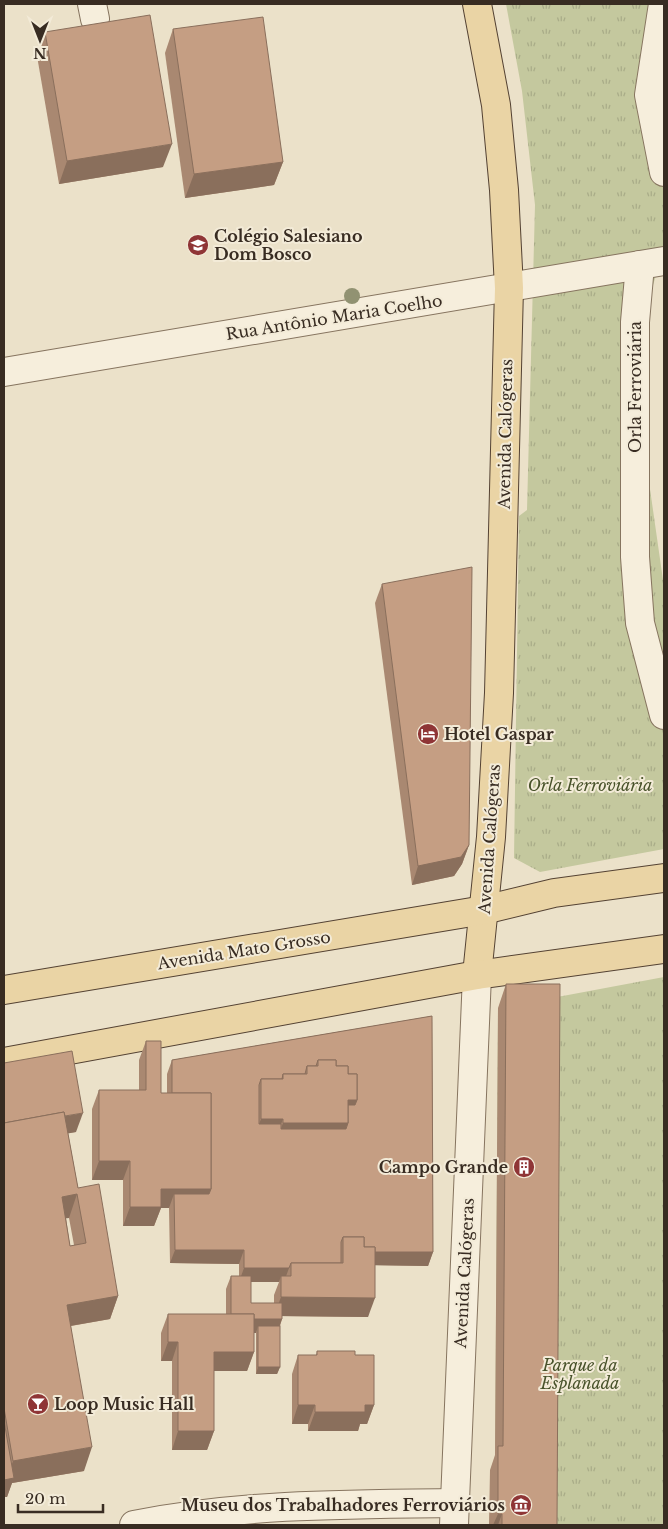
<svg xmlns="http://www.w3.org/2000/svg" width="668" height="1529" font-family="'Libre Baskerville',serif">
	<style>
		.park { fill: url(#park-tufts) }
		.lines { fill: none; stroke-linecap: round; stroke-linejoin: round }
		.minor-casing { stroke: #86745f; stroke-width: 30 }
		.major-casing { stroke: #544233; stroke-width: 30 }
		.minor { stroke: #f6eedc; stroke-width: 28 }
		.major { stroke: #ead4a5; stroke-width: 28 }
		.tree { fill: #919272 }
		.wall { fill: #a98871; fill-rule: evenodd }
		.shaded-wall { fill: #8a6f5c }
		.building { fill: #c59e83; stroke: #8a6f5c; fill-rule: evenodd }
		.labels { text-anchor: middle; stroke-width: 4; stroke-linejoin: round; paint-order: stroke }
		.poi-label { font-size: 16px; font-weight: bold; fill: #382c22; stroke: #f3ebd8; text-anchor: start }
		.street-label { font-size: 16px; fill: #382c22; stroke: #f3ebd8 }
		.park-label { font-size: 16px; font-style: italic; fill: #48522a; stroke: #f3ebd8 }
	</style>
	<defs>
		<pattern id="park-tufts" width="24" height="20" patternUnits="userSpaceOnUse" patternTransform="scale(1.25)"><rect width="24" height="20" fill="#c4c89e"/><path d="M3 7l-1-3M5 7V3M7 7l1-3M15 17l-1-3M17 17v-4M19 17l1-3" fill="none" stroke="#a9ac88"/></pattern>
	</defs>
	<rect width="100%" height="100%" fill="#ebe1c9"/>
	<g class="park">
		<polygon points="506,4 664,4 664,250 642,320 646,461 664,587 664,849 540,872 514,858 519,516 527,510 535,205 522,91"/>
		<polygon points="664,977 664,1525 489,1525 495,1469 498,1008"/>
	</g>
	<g class="lines">
		<g class="minor-casing">
			<g id="minor">
				<polyline points="92,4 95,19"/>
				<polyline points="663,4 649,95 664,172"/>
				<polyline points="640,265 635,322 635,557 640,623 664,715"/>
				<polyline points="4,372 664,261"/>
				<path d="M134 1525C239 1504 346 1504 453 1503"/>
				<polyline points="454,1525 477,975"/>
			</g>
		</g>
		<g class="major-casing">
			<g id="major">
				<polyline points="477,975 491,837 499,693 509,288 504,190 496,105 477,4"/>
				<polyline points="4,990 484,910 554,893 664,878"/>
				<polyline points="4,1062 477,975 664,949"/>
			</g>
		</g>
		<use href="#minor" class="minor"/>
		<use href="#major" class="major"/>
	</g>
	<circle class="tree" cx="352" cy="296" r="8"/>
	<g class="wall">
		<polygon points="173,29 283,162 274,185 185,198 165,53"/>
		<polygon points="45,32 163,167 59,184 37,56"/>
		<polygon points="382,584 469,845 462,864 454,876 412,885 375,603"/>
		<polygon points="506,984 557,1525 489,1525 490,1470 495,1455 498,1008"/>
		<path d="M432 1016 433 1252 428 1266 375 1265 368 1317 282 1316V1319L280 1326V1367L277 1374H256V1333H254V1352L247 1371H214V1431L207 1450H172V1361H161V1333L168 1314H226V1289L231 1276H239V1264L170 1263 169 1208H161L154 1226H123V1180H92V1109L99 1090H139V1060L146 1041 161 1093H167V1074L172 1060ZM251 1282H279L274 1295V1303H251Z"/>
		<path d="M4 1063 76 1132 68 1133 78 1188 118 1296 110 1319 71 1326 84 1471 12 1483 7 1497H4ZM66 1218H69L74 1245 70 1246Z"/>
		<polygon points="317,1351 355,1355 374,1405 367,1424 360,1424 358,1431 308,1431 308,1424 292,1424 292,1374 298,1355 316,1355"/>
	</g>
	<g class="shaded-wall">
		<polygon points="172,144 163,167 59,184 67,161"/>
		<polygon points="283,162 274,185 185,198 194,174"/>
		<polygon points="469,845 462,864 454,876 412,885 418,866"/>
		<polygon points="348,1100 357,1100 350,1119 346,1119"/>
		<polygon points="83,1113 76,1132 4,1145 4,1127"/>
		<polygon points="261,1119 283,1119 276,1138 254,1138"/>
		<polygon points="283,1123 348,1123 341,1142 276,1142"/>
		<polygon points="99,1161 130,1161 123,1180 92,1180"/>
		<polygon points="161,1189 211,1189 204,1208 174,1194 169,1208 161,1208 154,1226 123,1226 130,1207"/>
		<polygon points="77,1194 69,1218 53,1220 62,1197"/>
		<polygon points="175,1250 244,1250 239,1264 170,1263"/>
		<polygon points="362,1251 433,1252 428,1266 357,1265"/>
		<polygon points="244,1268 289,1268 284,1282 281,1276 279,1282 239,1282"/>
		<polygon points="118,1296 110,1319 58,1328 67,1305"/>
		<polygon points="281,1297 375,1298 368,1317 274,1316"/>
		<polygon points="231,1319 282,1319 277,1333 258,1326 256,1333 226,1333"/>
		<polygon points="168,1342 178,1342 172,1361 161,1361"/>
		<polygon points="214,1352 254,1352 247,1371 207,1371"/>
		<polygon points="258,1367 280,1367 277,1374 256,1374"/>
		<polygon points="298,1405 315,1405 308,1424 292,1424"/>
		<polygon points="365,1405 374,1405 367,1424 360,1424 358,1431 308,1431 315,1412"/>
		<polygon points="178,1431 214,1431 207,1450 172,1450"/>
		<polygon points="92,1447 84,1471 12,1483 7,1497 4,1497 4,1480 7,1479 13,1461"/>
		<polygon points="498,1514 502,1514 498,1525 493,1525"/>
	</g>
	<g class="building">
		<polygon points="150,15 172,144 67,161 45,32"/>
		<polygon points="263,17 283,162 194,174 173,29"/>
		<polygon points="472,567 469,845 461,857 418,866 382,584"/>
		<polygon points="506,984 560,984 557,1525 502,1525 502,1514 498,1514 498,1446 503,1446"/>
		<path d="M432 1016 433 1252H375V1247H364V1237H343L341 1242V1263H291L289 1268H244V1250H175L174 1194H209L211 1189V1093H172V1060ZM318 1060H336V1066H348V1074H357V1100L355 1105H348V1123L346 1129H281V1124H259V1085L261 1079H282L283 1074H305L307 1066H316Z"/>
		<polygon points="146,1041 161,1041 161,1093 211,1093 211,1189 161,1189 161,1207 130,1207 130,1161 99,1161 99,1090 146,1090"/>
		<polygon points="72,1051 83,1113 65,1116 64,1112 4,1123 4,1063"/>
		<polygon points="318,1060 336,1060 336,1066 348,1066 348,1074 357,1074 357,1100 348,1100 348,1123 283,1123 283,1119 261,1119 261,1079 283,1079 283,1074 307,1074 307,1066 318,1066"/>
		<path d="M64 1112 78 1188 99 1184 118 1296 67 1305 92 1447 13 1461 4 1408V1123ZM77 1194 86 1243 70 1246 62 1197Z"/>
		<polygon points="343,1237 364,1237 364,1247 375,1247 375,1298 281,1297 281,1276 291,1276 291,1263 343,1263"/>
		<polygon points="231,1276 251,1276 251,1303 282,1303 282,1319 254,1319 254,1314 231,1314"/>
		<polygon points="168,1314 254,1314 254,1352 214,1352 214,1431 178,1431 178,1342 168,1342"/>
		<rect x="258" y="1326" width="22" height="41"/>
		<polygon points="317,1351 355,1351 355,1355 374,1355 374,1405 365,1405 365,1412 315,1412 315,1405 298,1405 298,1355 317,1355"/>
		<polygon points="4,1421 14,1478 4,1480"/>
	</g>
	<defs>
		<g id="school-disc" transform="scale(1.125)"><circle r="9.5" fill="#8f3536" stroke="#f3ebd8"/><path d="M0-5L7-2L0 1L-7-2ZM-4 1L0 2.5L4 1V4Q0 6-4 4Z" fill="#fff"/></g>
		<g id="hotel-disc" transform="scale(1.125)"><circle r="9.5" fill="#8f3536" stroke="#f3ebd8"/><path d="M-6-4.5h1.5V1H6V5H4.5V3h-9V5H-6ZM-4 0a1.8 1.8 0 1 1 3.6 0ZM.5 0V-2.5h3Q6-2.5 6 0Z" fill="#fff"/></g>
		<g id="building-disc" transform="scale(1.125)"><circle r="9.5" fill="#8f3536" stroke="#f3ebd8"/><path d="M-4-6H4V6H1V3H-1V6H-4ZM-2.5-4.3h1.7v1.8h-1.7ZM.8-4.3h1.7v1.8H.8ZM-2.5-1h1.7V.8h-1.7ZM.8-1h1.7V.8H.8Z" fill="#fff"/></g>
		<g id="bar-disc" transform="scale(1.125)"><circle r="9.5" fill="#8f3536" stroke="#f3ebd8"/><path d="M-6-5H6L.8 .8V4.5H3.5V6h-7V4.5H-.8V.8Z" fill="#fff"/></g>
		<g id="museum-disc" transform="scale(1.125)"><circle r="9.5" fill="#8f3536" stroke="#f3ebd8"/><path d="M0-6L6-3V-2H-6V-3ZM-5-1h2V3h-2ZM-1-1h2V3h-2ZM3-1h2V3H3ZM-6 4H6V6H-6Z" fill="#fff"/></g>
	</defs>
	<g fill-rule="evenodd">
		<use href="#school-disc" x="198" y="245"/>
		<use href="#hotel-disc" x="428" y="734"/>
		<use href="#building-disc" x="524" y="1167"/>
		<use href="#bar-disc" x="38" y="1404"/>
		<use href="#museum-disc" x="521" y="1505"/>
	</g>
	<g class="labels">
		<g class="poi-label">
			<text x="214" y="242">Colégio Salesiano<tspan x="214" dy="18">Dom Bosco</tspan></text>
			<text x="444" y="740">Hotel Gaspar</text>
			<text x="508" y="1173" text-anchor="end">Campo Grande</text>
			<text x="54" y="1410">Loop Music Hall</text>
			<text x="505" y="1511" text-anchor="end">Museu dos Trabalhadores Ferroviários</text>
		</g>
		<g class="street-label">
			<text transform="translate(334 317) rotate(-9)" y="6">Rua Antônio Maria Coelho</text>
			<text transform="translate(635 387) rotate(-90)" y="6">Orla Ferroviária</text>
			<text transform="translate(505 434) rotate(-89)" y="6">Avenida Calógeras</text>
			<text transform="translate(489 839) rotate(-86)" y="6">Avenida Calógeras</text>
			<text transform="translate(244 950) rotate(-9)" y="6">Avenida Mato Grosso</text>
			<text transform="translate(464 1273) rotate(-87)" y="6">Avenida Calógeras</text>
		</g>
		<g class="park-label">
			<text x="590" y="791">Orla Ferroviária</text>
			<text x="580" y="1371">Parque da<tspan x="580" dy="18">Esplanada</tspan></text>
		</g>
	</g>
	<rect width="668" height="1529" fill="none" stroke="#382c22" stroke-width="10"/>
	<g transform="translate(40 40) rotate(180)" stroke="#f3ebd8" stroke-width="4" paint-order="stroke">
	<path d="M0-4L9 19L0 12L-9 19Z" fill="#382c22"/>
	<text y="-8" font-size="14" font-weight="bold" text-anchor="middle" fill="#382c22">N</text>
	</g>
	<path d="M18 1504v8h85v-8" fill="none" stroke="#382c22" stroke-width="2.5"/>
	<text x="25" y="1504" font-size="15" fill="#382c22" stroke="#f3ebd8" stroke-width="4" paint-order="stroke">20 m</text>
</svg>
